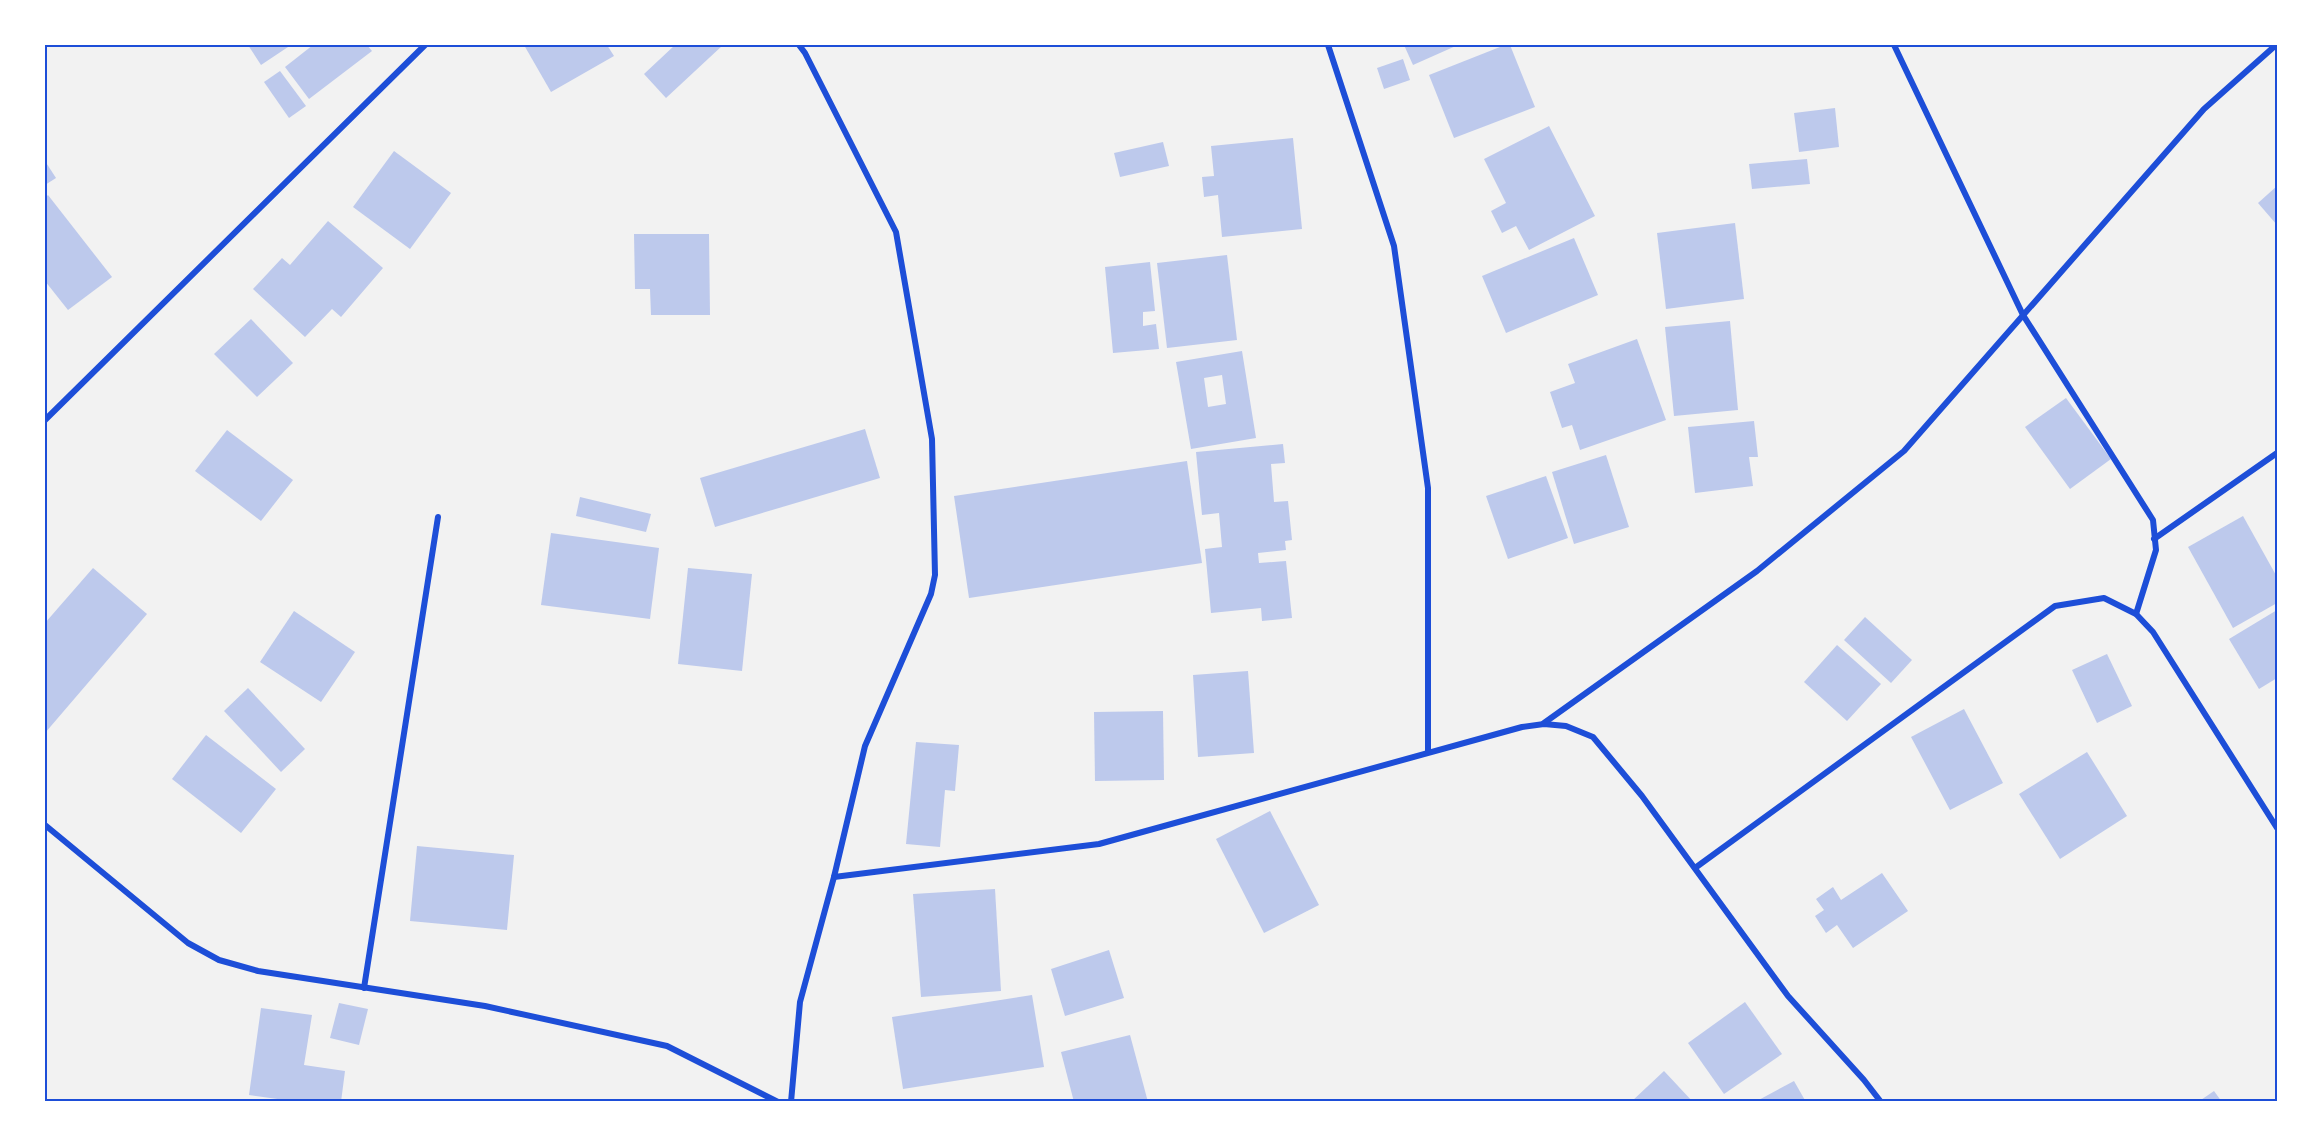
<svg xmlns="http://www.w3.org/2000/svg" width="2322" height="1147" font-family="Overpass,sans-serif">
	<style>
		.building { fill: #bdc9ec; fill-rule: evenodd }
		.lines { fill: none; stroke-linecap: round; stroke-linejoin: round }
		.minor { stroke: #1d4ed8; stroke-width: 6 }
		.neatline { fill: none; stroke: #1d4ed8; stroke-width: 2 }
	</style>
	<rect width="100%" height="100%" fill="#f2f2f2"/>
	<g class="building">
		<polygon points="248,45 291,45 261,65"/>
		<polygon points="313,45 367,45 372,51 309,99 285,67"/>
		<polygon points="524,45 607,45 614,56 551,92"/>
		<polygon points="675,45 723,45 666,98 644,74"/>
		<polygon points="1404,45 1458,45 1413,65"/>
		<polygon points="1505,45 1510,45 1535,107 1454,138 1429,75"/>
		<polygon points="1403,59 1410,80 1384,89 1377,68"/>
		<polygon points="280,71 306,106 289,118 264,82"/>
		<polygon points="1835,108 1839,147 1799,152 1794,113"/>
		<polygon points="1549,126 1595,216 1529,250 1516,226 1502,233 1491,211 1506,203 1484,159"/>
		<polygon points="1293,138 1302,229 1222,237 1218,195 1204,197 1202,177 1214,176 1211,146"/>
		<polygon points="1163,142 1169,166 1120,177 1114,153"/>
		<polygon points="394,151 451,193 410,249 353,207"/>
		<polygon points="1807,159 1810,184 1752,189 1749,164"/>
		<polygon points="45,161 56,178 45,185"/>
		<polygon points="2277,186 2277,225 2258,203"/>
		<polygon points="48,195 112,277 68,310 45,281 45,198"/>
		<polygon points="328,221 383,268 341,317 332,309 305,337 253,289 282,258 290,265"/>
		<polygon points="1735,223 1744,299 1666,309 1657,233"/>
		<polygon points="634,234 709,234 710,315 651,315 650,289 635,289"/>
		<polygon points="1574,238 1598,295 1506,333 1482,276"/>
		<polygon points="1227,255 1237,340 1167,348 1157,263"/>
		<polygon points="1150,262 1155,311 1143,312 1143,326 1156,324 1159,349 1113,353 1105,267"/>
		<polygon points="251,319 293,363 257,397 214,354"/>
		<polygon points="1730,321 1738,410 1674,416 1665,327"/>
		<polygon points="1637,339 1666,420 1580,450 1572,425 1562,428 1550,392 1575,383 1568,364"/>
		<path d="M1242 351 1256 438 1191 449 1176 362ZM1222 375 1226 404 1208 407 1204 378Z"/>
		<polygon points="2066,398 2111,459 2070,489 2025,427"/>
		<polygon points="1754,421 1758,457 1749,457 1753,486 1695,493 1688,427"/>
		<polygon points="865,429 880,478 715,527 700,478"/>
		<polygon points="227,430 293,480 261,521 195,471"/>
		<polygon points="1283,444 1285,463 1271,464 1274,502 1288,501 1292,540 1285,541 1286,550 1258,553 1259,563 1286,561 1292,618 1262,621 1261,608 1211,613 1205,549 1222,547 1219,513 1202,515 1196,452"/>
		<polygon points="1606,455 1629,527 1574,544 1552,472"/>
		<polygon points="1187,461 1202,563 969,598 954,496"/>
		<polygon points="1546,476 1568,538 1508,559 1486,496"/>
		<polygon points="580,497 651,514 646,532 576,516"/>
		<polygon points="2243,516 2277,577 2277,603 2233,628 2188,547"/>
		<polygon points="551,533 659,548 650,619 541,605"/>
		<polygon points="93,568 147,614 45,733 45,623"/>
		<polygon points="688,568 752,574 742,671 678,664"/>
		<polygon points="2277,610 2277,678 2259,689 2229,639"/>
		<polygon points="294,611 355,652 321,702 260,662"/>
		<polygon points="1865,617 1912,660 1891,683 1844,640"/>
		<polygon points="1837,645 1881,684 1847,721 1804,682"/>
		<polygon points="2107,654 2132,706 2097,723 2072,670"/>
		<polygon points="1248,671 1254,753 1198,757 1193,675"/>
		<polygon points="248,688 305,749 281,772 224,711"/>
		<polygon points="1964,709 2003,783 1950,810 1911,737"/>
		<polygon points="1163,711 1164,780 1095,781 1094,712"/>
		<polygon points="206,735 276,789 241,833 172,779"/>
		<polygon points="916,742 959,745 955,791 945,790 940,847 906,844"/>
		<polygon points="2087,752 2127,816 2060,859 2019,794"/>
		<polygon points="1270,811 1319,905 1264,933 1216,839"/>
		<polygon points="417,846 514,855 507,930 410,921"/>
		<polygon points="1882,873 1908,911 1853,948 1837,925 1826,933 1815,916 1824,910 1816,899 1833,887 1841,900"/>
		<polygon points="995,889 1001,991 921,997 913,894"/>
		<polygon points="1109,950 1124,998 1065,1016 1051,969"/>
		<polygon points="1032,995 1044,1067 903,1089 892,1017"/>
		<polygon points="1745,1002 1782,1054 1724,1094 1688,1043"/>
		<polygon points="339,1003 368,1009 359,1045 330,1038"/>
		<polygon points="261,1008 312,1015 304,1065 345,1071 341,1102 299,1102 249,1095"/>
		<polygon points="1130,1035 1148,1102 1074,1102 1061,1052"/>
		<polygon points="1664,1071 1693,1102 1631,1102"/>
		<polygon points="1794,1081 1806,1102 1755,1102"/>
		<polygon points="2214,1091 2222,1102 2198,1102"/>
	</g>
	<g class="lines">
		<g class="minor">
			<polyline points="1328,45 1394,246 1428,488 1428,752"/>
			<polyline points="1894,45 2023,315 2153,520 2156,550 2136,614"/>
			<polyline points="45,420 425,45"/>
			<polyline points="2154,539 2277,453"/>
			<polyline points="1544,723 1757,571 1904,451 2204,109 2276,45"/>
			<polyline points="45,825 188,943 219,960 258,971 485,1006 667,1046 778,1102"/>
			<polyline points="1695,868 2055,606 2104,598 2136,614 2153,632 2277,828"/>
			<polyline points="834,877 1099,844 1522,727 1544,724 1566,726 1593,737 1642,796 1788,996 1864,1080 1881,1102"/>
			<polyline points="364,988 438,517"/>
			<polyline points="791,1102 800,1002 834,877 865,746 931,594 935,575 932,439 896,232 805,53 799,45"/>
		</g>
	</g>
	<rect width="2322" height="1147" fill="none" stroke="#ffffff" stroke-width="93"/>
	<rect x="46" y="46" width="2230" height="1054" class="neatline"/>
</svg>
